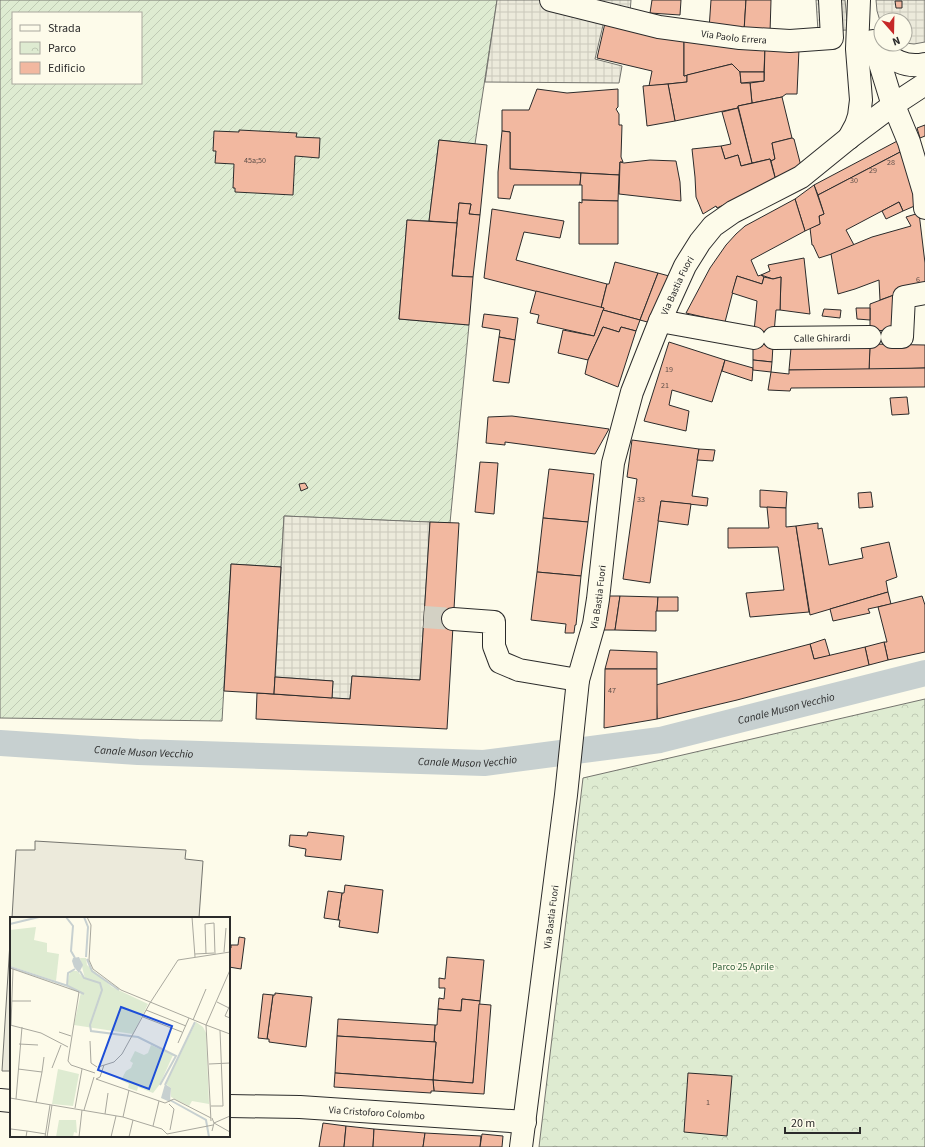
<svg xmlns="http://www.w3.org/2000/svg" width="925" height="1147" font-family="'Source Sans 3',sans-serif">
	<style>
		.park { fill: url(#park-crowns); stroke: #74746e }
		.garden { fill: url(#garden-furrows); stroke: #74746e; fill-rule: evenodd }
		.parking { fill: #eceadb; stroke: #74746e }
		.plaza { fill: url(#plaza-grid); stroke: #74746e }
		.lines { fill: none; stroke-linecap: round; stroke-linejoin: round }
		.canal { stroke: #c7d0d0; stroke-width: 26 }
		.building { fill: #f2b8a0; stroke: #2b2b2b }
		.street-tunnel { stroke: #d3d1c4; stroke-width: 22; stroke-dasharray: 22 11; stroke-linecap: butt }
		.street-casing { stroke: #2b2b2b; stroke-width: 24 }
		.street { stroke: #fdfbea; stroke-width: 22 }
		.labels { text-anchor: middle; stroke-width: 3; stroke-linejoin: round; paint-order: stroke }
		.number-label { font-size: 8px; fill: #5d4e48 }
		.street-label { font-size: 10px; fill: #2b2b2b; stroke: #fdfbea }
		.park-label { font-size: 10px; fill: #34623c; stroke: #fdfbea }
		.water-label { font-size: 11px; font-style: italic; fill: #2b2b2b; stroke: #fdfbea }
		.inset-river { fill: none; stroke: #c7d0d0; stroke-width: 2 }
		.inset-road { fill: none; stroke: #a9a89e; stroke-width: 1 }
		.view { fill: #1d4ed8; fill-opacity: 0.15; stroke: #1d4ed8; stroke-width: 2 }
		.inset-edge { fill: none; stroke: #2b2b2b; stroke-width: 2 }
	</style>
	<defs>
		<pattern id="park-crowns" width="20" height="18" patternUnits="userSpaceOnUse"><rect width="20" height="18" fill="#deebd1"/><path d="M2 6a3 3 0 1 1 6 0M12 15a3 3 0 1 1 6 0" fill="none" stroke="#bfcab4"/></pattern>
		<pattern id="garden-furrows" width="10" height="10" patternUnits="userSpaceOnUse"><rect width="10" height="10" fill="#deebd1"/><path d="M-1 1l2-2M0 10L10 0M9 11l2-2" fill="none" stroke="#bfcab4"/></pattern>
		<pattern id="plaza-grid" width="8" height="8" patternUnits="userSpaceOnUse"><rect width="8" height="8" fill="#eceadb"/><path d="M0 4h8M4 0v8" fill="none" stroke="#cbc9bc"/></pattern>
	</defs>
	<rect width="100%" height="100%" fill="#fdfbea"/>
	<polygon class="park" points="925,699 925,1147 539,1147 583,778"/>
	<path class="garden" d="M0 0H497L475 144 439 140 429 221 407 220 399 319 469 325 450 523 284 516 281 567 231 564 222 721 0 718ZM13 13H141V83H13Z"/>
	<g class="parking">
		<polygon points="35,841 186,850 185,859 203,861 199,918 12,918 16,850 35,850"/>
		<polygon points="11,926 11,1071 2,1071"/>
	</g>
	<g class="plaza">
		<polygon points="497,0 631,0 629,26 604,21 595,59 622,66 619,83 485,82"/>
		<polygon points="816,0 845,0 848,30 818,31"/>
		<polygon points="876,0 925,0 925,42 914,44 905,43 905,20 881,20 881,24 877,11"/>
		<polygon points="284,516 430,522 420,680 352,676 350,699 332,698 333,681 275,677"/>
	</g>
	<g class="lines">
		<path class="canal" id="s1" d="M0 743 138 752 484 763 660 740 925 673"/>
	</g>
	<g class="building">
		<polygon points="652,0 681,0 680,15 650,13"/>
		<polygon points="711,0 746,0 744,31 709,29"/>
		<polygon points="746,0 771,0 770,33 744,31"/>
		<polygon points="895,1 902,1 902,8 896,8"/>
		<polygon points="605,23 684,39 684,76 687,75 687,82 649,86 652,71 597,58"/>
		<polygon points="684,39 765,47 764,72 740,72 732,64 684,76"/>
		<polygon points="765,47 799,49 797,94 786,94 782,97 752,103 750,83 764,81"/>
		<polygon points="732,64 740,72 741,83 750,83 752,103 738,106 738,108 675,121 668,84 687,82 687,75"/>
		<polygon points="740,72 764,72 764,81 741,83"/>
		<polygon points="668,84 675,121 647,126 643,86"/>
		<polygon points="537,89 567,93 618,89 618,107 616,109 619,114 619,125 622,125 621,157 623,162 620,162 619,175 510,169 510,132 502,131 502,110 529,110"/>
		<polygon points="782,97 792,138 772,143 775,159 771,161 770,159 752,163 738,106"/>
		<polygon points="738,108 752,163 741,166 738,155 725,159 721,146 731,144 722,112"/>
		<polygon points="925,125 925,136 920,138 917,128"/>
		<polygon points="239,130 297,133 296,137 320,138 319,158 295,156 293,195 235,192 235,188 233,188 234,164 215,163 216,151 213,151 214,131 239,132"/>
		<polygon points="502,131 510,132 510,169 581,173 580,185 514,185 510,199 498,198 498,172"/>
		<polygon points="792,138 794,139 802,170 776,181 771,161 775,159 772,143"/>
		<polygon points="901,139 904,150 818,195 814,185"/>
		<polygon points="439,140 487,145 480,215 469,214 471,204 459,203 457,223 429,221"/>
		<polygon points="721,146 725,159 738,155 741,166 770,159 776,181 717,208 716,206 703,214 696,197 695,177 692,149"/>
		<polygon points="904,150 919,204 903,211 899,202 846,230 854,245 838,252 819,258 813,245 812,245 810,228 820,224 819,216 824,214 818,195"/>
		<polygon points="650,160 676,161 680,182 681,201 619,194 620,162 624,163"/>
		<polygon points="581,173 619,175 618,201 582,200 582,185 580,185"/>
		<polygon points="814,185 824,214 819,216 820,224 805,231 795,199"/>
		<polygon points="795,199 805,231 751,260 758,276 761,275 764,277 762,284 737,276 725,322 686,313 710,268 726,245 736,234 745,226"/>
		<polygon points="582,200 618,201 618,244 579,244 579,202 582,203"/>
		<polygon points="899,202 903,211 886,219 882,211"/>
		<polygon points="459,203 471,204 469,214 480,215 473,277 452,276"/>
		<polygon points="492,209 564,221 560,238 524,232 516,260 607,284 601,308 484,278"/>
		<polygon points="919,213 925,263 925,283 894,292 894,295 880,300 879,280 855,289 838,294 831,254 872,237 911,226 906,217"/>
		<polygon points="407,220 457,223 452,276 473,277 469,325 399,319"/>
		<polygon points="804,258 810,314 780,310 781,277 773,279 761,275 770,271 768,265"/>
		<polygon points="615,262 658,273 640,320 603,310 604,308 601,308 607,284 609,284"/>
		<polygon points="658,273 669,276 651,323 640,320"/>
		<polygon points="737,276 762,284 764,277 773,279 781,277 780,310 776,310 774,333 754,331 757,301 732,293"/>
		<polygon points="536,291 604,308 594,336 537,323 539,315 530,313"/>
		<polygon points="894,295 892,330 870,331 870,304"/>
		<polygon points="856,308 870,308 870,320 857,319"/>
		<polygon points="824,309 841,310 840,318 822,316"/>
		<polygon points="603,310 640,320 636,331 621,327 619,332 603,327 588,360 558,353 563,330 594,336"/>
		<polygon points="484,314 518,318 515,340 499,337 500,330 482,327"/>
		<polygon points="603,327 619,332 621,327 636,331 618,387 585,374 588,360"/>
		<polygon points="499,337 515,340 509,383 493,381"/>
		<polygon points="669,342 725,360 712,402 672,390 669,405 689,411 686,431 644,421"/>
		<polygon points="753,342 773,345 772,362 753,360"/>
		<polygon points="870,344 925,345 925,368 869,370"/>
		<polygon points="870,347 869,370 789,370 791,348"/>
		<polygon points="725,360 753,368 752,381 722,371"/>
		<polygon points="753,360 772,362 771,372 753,370"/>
		<polygon points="925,368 925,387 791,388 790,391 768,390 771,372 789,374 789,370"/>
		<polygon points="907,397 909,414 892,415 890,398"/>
		<polygon points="512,416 581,425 609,429 595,454 505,442 505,445 486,443 488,417"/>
		<polygon points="632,440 699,449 692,496 708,498 707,506 661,501 650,583 623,579 637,479 627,477"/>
		<polygon points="699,449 715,450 713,461 697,460"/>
		<polygon points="480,462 498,463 494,514 475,512"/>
		<polygon points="549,469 594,474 588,522 543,518"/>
		<polygon points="305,483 308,488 301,491 299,484"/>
		<polygon points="760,490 787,492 786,508 760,507"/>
		<polygon points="871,492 873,507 859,508 858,493"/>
		<polygon points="661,501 691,504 688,525 658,521"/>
		<polygon points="767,507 786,508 786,527 796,526 809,612 750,617 746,593 784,590 778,547 728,548 728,528 769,528"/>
		<polygon points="543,518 588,522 581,576 537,572"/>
		<polygon points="430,522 459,523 447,729 256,719 257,693 350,699 352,676 420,680"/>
		<polygon points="818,523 818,529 822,528 829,565 863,558 861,548 889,542 897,577 886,581 888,592 810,615 796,526"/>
		<polygon points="231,564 281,567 274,694 224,691"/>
		<polygon points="537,572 581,576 576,625 575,625 574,633 565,633 566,624 531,620"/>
		<polygon points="888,592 891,604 868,609 870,613 833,621 830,609"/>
		<polygon points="606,596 620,596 615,630 602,630"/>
		<polygon points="620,596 658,597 657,611 656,611 656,631 615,630"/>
		<polygon points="922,596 925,605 925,652 888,660 884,642 887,642 878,607"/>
		<polygon points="658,597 678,597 678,611 657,611"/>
		<polygon points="825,639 830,656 814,659 810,644"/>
		<polygon points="884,642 888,660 869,665 865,647"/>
		<polygon points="810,644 814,659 865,647 869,665 737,700 657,719 656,685"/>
		<polygon points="610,650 657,652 657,669 605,669"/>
		<polygon points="605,669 657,669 657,719 604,728"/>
		<polygon points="275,677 333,681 332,698 274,694"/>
		<polygon points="308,832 344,836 341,860 305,856 306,849 289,846 290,835 307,836"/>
		<polygon points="345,885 383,890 378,933 339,927 340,920 338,920 342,893 344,893"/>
		<polygon points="328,891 342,893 338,920 324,918"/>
		<polygon points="239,937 245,938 241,969 229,967 229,948 231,948 231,945 238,945"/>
		<polygon points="447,957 484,960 480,1001 462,999 461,1011 438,1009 439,998 444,999 445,988 439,988 439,978 445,979"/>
		<polygon points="275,993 312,997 306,1047 269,1042 269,1039 267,1039 273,995 275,995"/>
		<polygon points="263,994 273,995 267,1039 258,1038"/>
		<polygon points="462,999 480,1001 473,1083 433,1080 436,1042 434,1042 435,1025 437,1025 438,1009 461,1011"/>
		<polygon points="479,1004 491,1005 484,1094 434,1091 433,1080 473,1083"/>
		<polygon points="338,1019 435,1025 434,1042 337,1036"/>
		<polygon points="337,1036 436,1042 433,1080 335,1073"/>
		<polygon points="335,1073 433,1080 434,1091 431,1091 431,1093 334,1087"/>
		<polygon points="688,1073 732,1076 727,1136 684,1132"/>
		<polygon points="323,1123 346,1126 344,1147 319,1147"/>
		<polygon points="346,1126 374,1129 373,1147 344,1147"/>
		<polygon points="374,1129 425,1133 423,1147 373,1147"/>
		<polygon points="425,1133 481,1136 480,1147 423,1147"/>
		<polygon points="482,1134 503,1136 502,1147 480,1147"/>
	</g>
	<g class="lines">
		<polyline class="street-tunnel" points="424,617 453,619"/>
		<g class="street-casing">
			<g id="street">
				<path id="s2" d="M551 0 659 27 740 38 790 41 832 38 830 0"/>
				<path d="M873 41 874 44C890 57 902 69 925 64"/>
				<polyline points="874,44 890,96 909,142 924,192 925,208"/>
				<polyline points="849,138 856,125 859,116 861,100 857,49 859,0"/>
				<polyline points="660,321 754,338"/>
				<polyline points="892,337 902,337 904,297 925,293"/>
				<path id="s3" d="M774 338 870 337"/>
				<polyline points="453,619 494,622 494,646 500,662 519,670 578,680"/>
				<polyline points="0,1100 11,1101"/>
				<path id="s4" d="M229 1106 300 1107 525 1122"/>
				<path id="s5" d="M521 1147 566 795 578 680 594 624 598 599 613 463 632 392 660 321 685 266 700 242 713 226 733 212 801 177 849 138 893 105 925 84"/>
			</g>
		</g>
		<use href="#street" class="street"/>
	</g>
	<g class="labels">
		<g class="number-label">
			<text x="255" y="163">45a;50</text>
			<text x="891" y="165">28</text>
			<text x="873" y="173">29</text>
			<text x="854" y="183">30</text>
			<text x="918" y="282">6</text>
			<text x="669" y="372">19</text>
			<text x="665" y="388">21</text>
			<text x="641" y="502">33</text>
			<text x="612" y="693">47</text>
			<text x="708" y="1105">1</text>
		</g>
		<g class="street-label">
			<text dy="4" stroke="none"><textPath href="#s2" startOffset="187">Via Paolo Errera</textPath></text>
			<text dy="4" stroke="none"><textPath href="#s5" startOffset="880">Via Bastia Fuori</textPath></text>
			<text dy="4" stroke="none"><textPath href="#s3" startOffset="48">Calle Ghirardi</textPath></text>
			<text dy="4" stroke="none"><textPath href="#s5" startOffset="556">Via Bastia Fuori</textPath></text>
			<text dy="4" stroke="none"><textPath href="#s5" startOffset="232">Via Bastia Fuori</textPath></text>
			<text dy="4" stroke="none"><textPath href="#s4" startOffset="148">Via Cristoforo Colombo</textPath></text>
		</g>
		<g class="park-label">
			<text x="743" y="970">Parco 25 Aprile</text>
		</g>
		<g class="water-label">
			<text dy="4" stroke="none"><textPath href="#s1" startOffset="792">Canale Muson Vecchio</textPath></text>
			<text dy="4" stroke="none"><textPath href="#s1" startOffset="144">Canale Muson Vecchio</textPath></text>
			<text dy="4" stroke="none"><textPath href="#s1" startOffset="468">Canale Muson Vecchio</textPath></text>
		</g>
	</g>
	<g transform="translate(10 917)">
		<rect width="220" height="220" fill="#fdfbea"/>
		<path d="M49 203H66L67 216 64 215 63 220H46Z" fill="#deebd1"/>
		<path d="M70 41H76L77 48 102 70 138 87 123 117 64 108 71 75 58 68V64L60 54H67L75 62ZM48 152 69 157 63 189 42 187Z" fill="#deebd1"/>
		<path d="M26 10 24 23 37 26V35L49 37 46 64 0 49V13ZM186 105 193 110 196 116 199 187 182 184 179 189 161 180V171L156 167ZM141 128 163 138 150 167 143 176 128 170 127 174 118 171 119 167 111 163 116 154 121 151 123 146 120 144 125 134 134 138 138 136Z" fill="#deebd1"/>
		<path d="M69 40 73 48 69 56 64 50 62 44 63 41ZM155 167 161 171 160 185 151 181Z" fill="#c7d0d0"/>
		<path class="inset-river" d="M56 0 63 9 61 34 65 41M74 0 78 10 76 40M0 7 29 0M77 42 82 54 109 73M0 50 58 69 74 77M70 54 74 61 90 66 92 73 80 108 81 114 128 120 166 139 150 168M57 69 58 56 65 52M155 168 185 105M160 183 196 203 199 220"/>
		<path class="inset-road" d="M77 0 81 8 79 43 83 52 111 73 196 108M182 0 185 40M214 35 216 11M185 37 204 36M196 37 195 7 204 6 205 37M0 51 69 75 58 144 61 148 85 156M220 53 196 108 220 117M2 84H21M207 85 219 91M140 86 168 43 220 35M220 88 215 99 220 101M136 93 176 109M133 100 172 115M183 103 196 72M0 108 31 116 58 130M1 108 3 52M196 108 201 204M49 115 61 119M80 124 81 146 87 150M168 126 179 101M9 127 28 128M199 147 220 146M88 150 104 145 112 137 140 86M42 151 51 128M8 152 32 155 26 186M32 155 34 140M86 162 155 186 164 182 201 201M86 162 90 160 94 148M0 181 113 200 152 212 157 217 203 208M6 182 12 110M159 187 164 192 160 213M201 189H213L210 113M65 191 72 152M74 193 84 160M95 197 98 176M113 200 119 173M202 201 204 206 202 214M204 206 220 215M204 206 220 199M143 209 149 184M1 212 17 214M16 220 17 214 36 217M35 220 40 188M37 220 42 188M69 220 72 193M101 220 106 199M119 220 123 203"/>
		<path class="view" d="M111 90 162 109 139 172 88 153Z"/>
		<rect width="220" height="220" class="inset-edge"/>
	</g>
	<rect x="12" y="12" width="130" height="72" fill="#fdfbea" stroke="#a9a89e"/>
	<rect x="20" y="25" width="20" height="6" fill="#fdfbea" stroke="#a9a89e"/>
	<text x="48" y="32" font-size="12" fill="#2b2b2b">Strada</text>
	<rect x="20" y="42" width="20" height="12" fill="url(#park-crowns)" stroke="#a9a89e"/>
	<text x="48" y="52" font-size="12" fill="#2b2b2b">Parco</text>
	<rect x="20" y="62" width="20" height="12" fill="#f2b8a0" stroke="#a9a89e"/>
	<text x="48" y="72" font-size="12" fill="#2b2b2b">Edificio</text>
	<g transform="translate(893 32) rotate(160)"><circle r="19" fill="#fdfbea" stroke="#a9a89e"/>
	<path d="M0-3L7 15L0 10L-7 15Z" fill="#c62828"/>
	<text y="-6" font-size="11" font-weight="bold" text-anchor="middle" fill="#2b2b2b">N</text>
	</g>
	<path d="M785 1127v6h75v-6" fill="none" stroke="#2b2b2b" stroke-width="2"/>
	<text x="791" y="1127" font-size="12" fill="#2b2b2b" stroke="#fdfbea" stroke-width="3" paint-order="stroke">20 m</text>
</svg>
